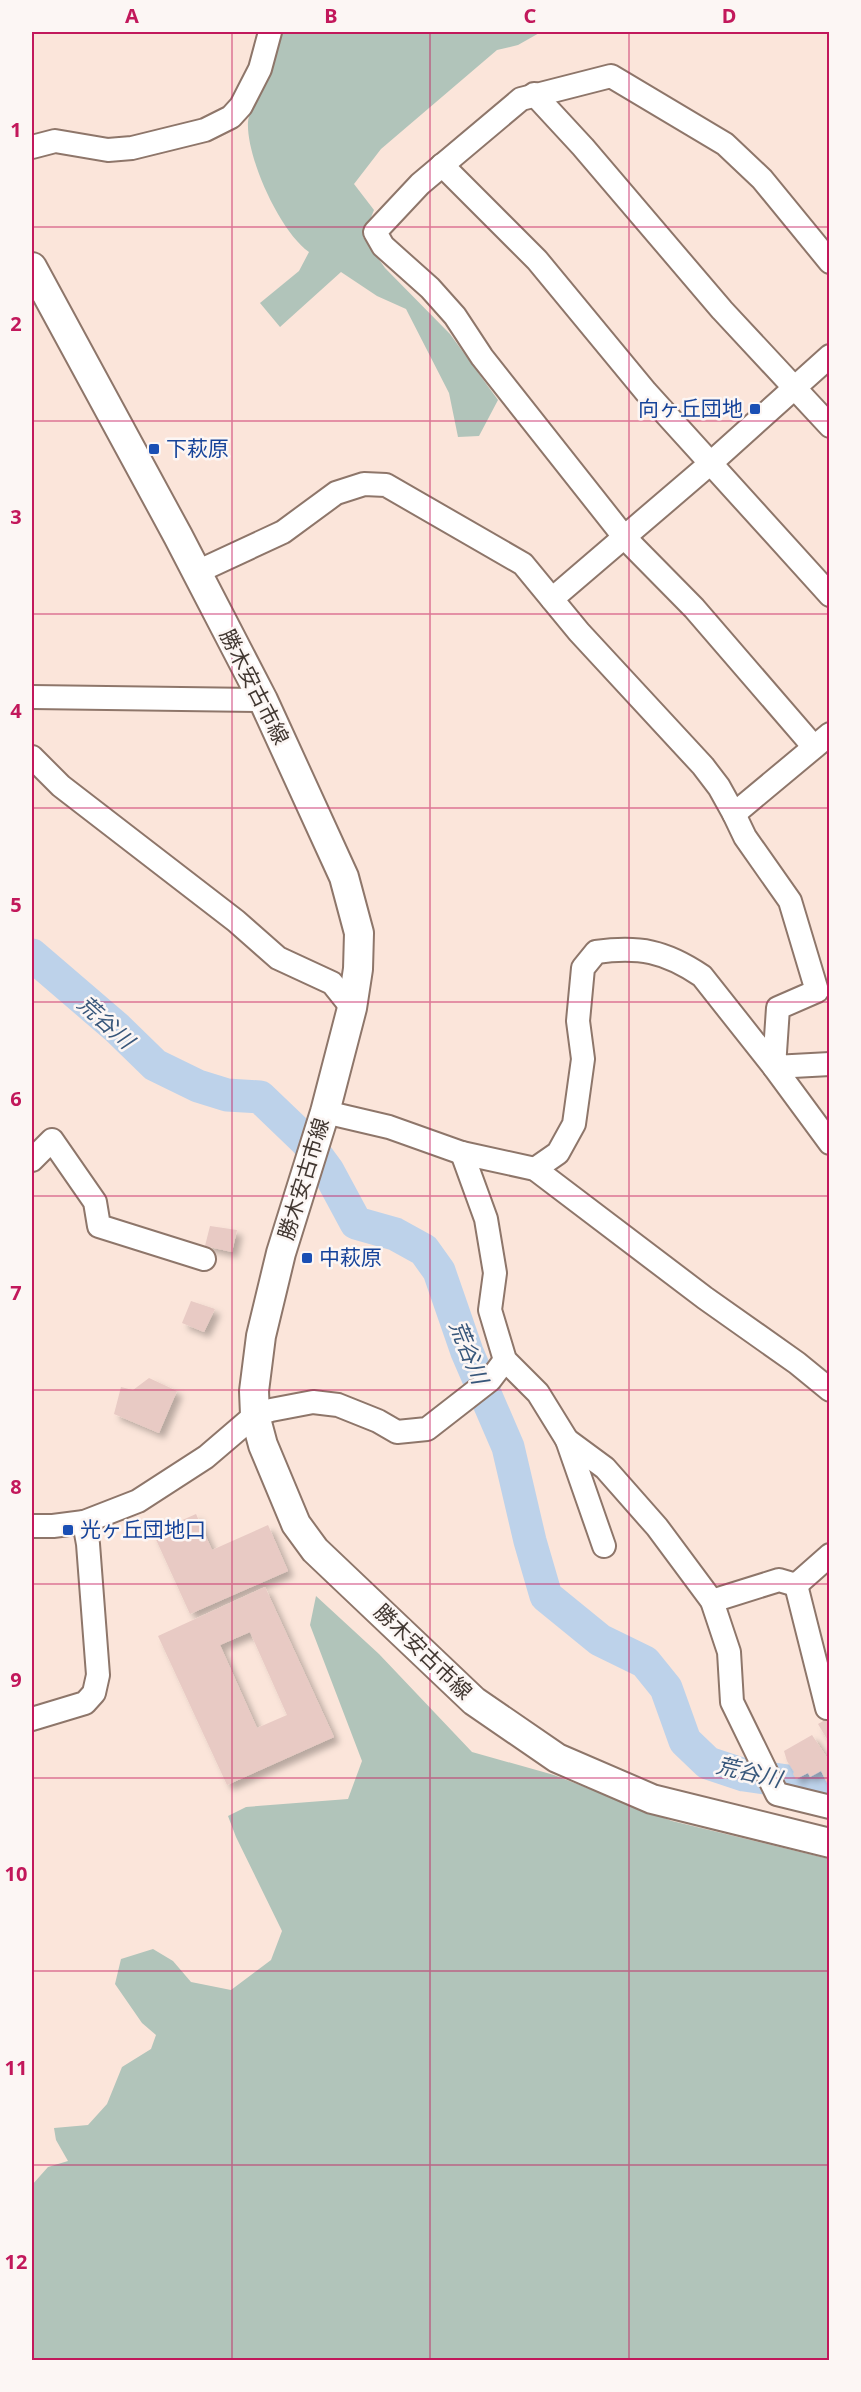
<svg xmlns="http://www.w3.org/2000/svg" width="861" height="2392" font-family="'Noto Sans','Noto Sans JP',sans-serif">
	<style>
		.green { fill: #b1c4ba }
		.lines { fill: none; stroke-linecap: round; stroke-linejoin: round }
		.river { stroke: #bdd2ea; stroke-width: 33 }
		.building { fill: #e8cac4; fill-rule: evenodd; filter: url(#shadow) }
		.minor-casing { stroke: #8e766a; stroke-width: 26 }
		.major-casing { stroke: #8e766a; stroke-width: 32 }
		.minor { stroke: #fff; stroke-width: 22 }
		.major { stroke: #fff; stroke-width: 28 }
		.grid { fill: none; stroke: #c2185b; stroke-width: 1.5; stroke-opacity: 0.55 }
		.transit-dot { fill: #1a4fb4; stroke: #fcf6f4; stroke-width: 2 }
		.labels { text-anchor: middle; stroke-width: 5; stroke-linejoin: round; paint-order: stroke }
		.transit-label { font-size: 21px; fill: #164399; stroke: #fcf6f4; text-anchor: start }
		.street-label { font-size: 21px; fill: #413731; stroke: #fcf6f4 }
		.water-label { font-size: 22px; font-style: italic; fill: #38577b; stroke: #fcf6f4 }
		.neatline { fill: none; stroke: #c2185b; stroke-width: 2 }
		.grid-label { font-size: 20px; text-anchor: middle; font-weight: bold; fill: #c2185b }
	</style>
	<defs>
		<filter id="shadow"><feDropShadow dx="5.5" dy="5.5" stdDeviation="3" flood-color="#0004"/></filter>
	</defs>
	<rect width="100%" height="100%" fill="#fbe5da"/>
	<g class="green">
		<path d="M282 32H541L518 45 497 50 381 149 354 184 374 210 363 237 385 268 450 334 498 400 479 436 458 437 449 393 406 309 377 296 341 272 280 327 260 303 299 271 309 252C280 232 246 157 248 122 249 109 264 89 269 76 275 62 278 46 282 32Z"/>
		<polygon points="316,1596 379,1654 472,1752 554,1775 672,1821 829,1859 829,2360 32,2360 32,2185 48,2167 68,2161 56,2140 54,2128 88,2125 107,2104 122,2067 151,2049 156,2035 142,2023 115,1984 121,1959 153,1949 173,1961 191,1982 231,1990 271,1960 282,1931 236,1837 228,1816 246,1807 348,1799 362,1761 310,1625"/>
	</g>
	<g class="lines">
		<polyline class="river" points="32,955 117,1028 155,1065 198,1086 227,1095 260,1097 306,1141 328,1171 356,1223 395,1234 424,1250 439,1271 467,1352 508,1447 530,1541 546,1596 600,1640 645,1662 666,1688 685,1741 708,1763 744,1775 830,1787"/>
	</g>
	<g class="building">
		<polygon points="210,1226 237,1230 232,1252 205,1246"/>
		<polygon points="191,1301 215,1309 204,1332 182,1323"/>
		<polygon points="149,1378 177,1391 159,1433 114,1414 121,1387 133,1390"/>
		<polygon points="196,1514 212,1550 268,1525 288,1571 190,1614 153,1533"/>
		<path d="M265 1587 334 1737 227 1785 158 1636ZM250 1632 287 1715 257 1728 220 1645Z"/>
		<polygon points="830,1717 830,1744 818,1724"/>
		<polygon points="812,1735 830,1762 830,1782 827,1783 821,1771 810,1777 808,1773 796,1779 793,1774 794,1772 787,1761 784,1751"/>
	</g>
	<g class="lines">
		<g class="minor-casing">
			<g id="minor">
				<polyline points="534,94 583,147 722,310 830,426"/>
				<polyline points="32,147 55,141 108,150 132,148 205,130 231,117 241,106 260,69 270,32"/>
				<polyline points="442,165 537,260 646,392 830,595"/>
				<polyline points="197,572 283,532 336,493 364,484 386,485 523,564 579,632 703,766 719,787 734,814 830,734"/>
				<polyline points="552,599 712,462 830,356"/>
				<polyline points="32,697 263,700"/>
				<polyline points="814,747 694,608 625,538 482,357 455,316 430,288 383,246 375,232 420,184 521,99 611,76 725,144 762,179 830,262"/>
				<polyline points="32,757 61,786 236,921 278,958 332,983 352,1008"/>
				<polyline points="734,814 745,837 790,901 817,991 778,1008 774,1067 830,1064"/>
				<polyline points="325,1112 389,1127 462,1153 535,1169 705,1298 797,1363 830,1390"/>
				<polyline points="462,1153 486,1219 495,1273 490,1310 505,1360 538,1393 567,1440 605,1468 657,1527 712,1601 729,1652 732,1702 777,1794 830,1807"/>
				<polyline points="32,1160 52,1140 95,1202 99,1226 204,1259"/>
				<path d="M535 1169 558 1153 574 1124 583 1059 578 1021 583 968 596 952C639 946 665 951 702 976L774 1067 830 1143"/>
				<polyline points="567,1440 604,1546"/>
				<polyline points="32,1526 53,1526 84,1522 138,1501 206,1457 255,1415 271,1410 313,1402 338,1405 378,1421 397,1432 427,1429 490,1380 505,1360"/>
				<polyline points="796,1585 827,1708"/>
				<polyline points="712,1601 779,1580 796,1585 830,1555"/>
				<polyline points="32,1719 85,1703 94,1693 98,1675 88,1544 84,1522"/>
			</g>
		</g>
		<g class="major-casing">
			<polyline id="major" points="32,267 178,536 263,700 344,877 359,933 358,969 352,1008 325,1112 281,1253 261,1336 254,1391 255,1415 263,1445 296,1524 315,1550 474,1701 557,1758 652,1799 830,1843"/>
		</g>
		<use href="#minor" class="minor"/>
		<use href="#major" class="major"/>
	</g>
	<path class="grid" d="M232 32V2360M430 32V2360M629 32V2360M32 227H830M32 421H830M32 614H830M32 808H830M32 1002H830M32 1196H830M32 1390H830M32 1584H830M32 1778H830M32 1971H830M32 2165H830"/>
	<g class="transit-dot">
		<rect x="749" y="403" width="12" height="12" rx="3"/>
		<rect x="148" y="443" width="12" height="12" rx="3"/>
		<rect x="301" y="1252" width="12" height="12" rx="3"/>
		<rect x="62" y="1524" width="12" height="12" rx="3"/>
	</g>
	<g class="labels">
		<g class="transit-label">
			<text x="743" y="416" text-anchor="end">向ヶ丘団地</text>
			<text x="166" y="456">下萩原</text>
			<text x="319" y="1265">中萩原</text>
			<text x="80" y="1537">光ヶ丘団地口</text>
		</g>
		<g class="street-label">
			<text transform="translate(254 687) rotate(63)" y="7">勝木安古市線</text>
			<text transform="translate(304 1179) rotate(-73)" y="7">勝木安古市線</text>
			<text transform="translate(423 1652) rotate(44)" y="7">勝木安古市線</text>
		</g>
		<g class="water-label">
			<text transform="translate(106 1022) rotate(42)" y="8">荒谷川</text>
			<text transform="translate(469 1352) rotate(68)" y="8">荒谷川</text>
			<text transform="translate(749 1772) rotate(13)" y="8">荒谷川</text>
		</g>
	</g>
	<rect width="861" height="2392" fill="none" stroke="#fcf6f4" stroke-width="66"/>
	<rect x="33" y="33" width="795" height="2326" class="neatline"/>
	<g class="grid-label">
		<text x="132" y="23">A</text>
		<text x="331" y="23">B</text>
		<text x="530" y="23">C</text>
		<text x="729" y="23">D</text>
		<text x="16" y="137">1</text>
		<text x="16" y="331">2</text>
		<text x="16" y="524">3</text>
		<text x="16" y="718">4</text>
		<text x="16" y="912">5</text>
		<text x="16" y="1106">6</text>
		<text x="16" y="1300">7</text>
		<text x="16" y="1494">8</text>
		<text x="16" y="1687">9</text>
		<text x="16" y="1881">10</text>
		<text x="16" y="2075">11</text>
		<text x="16" y="2269">12</text>
	</g>
</svg>
